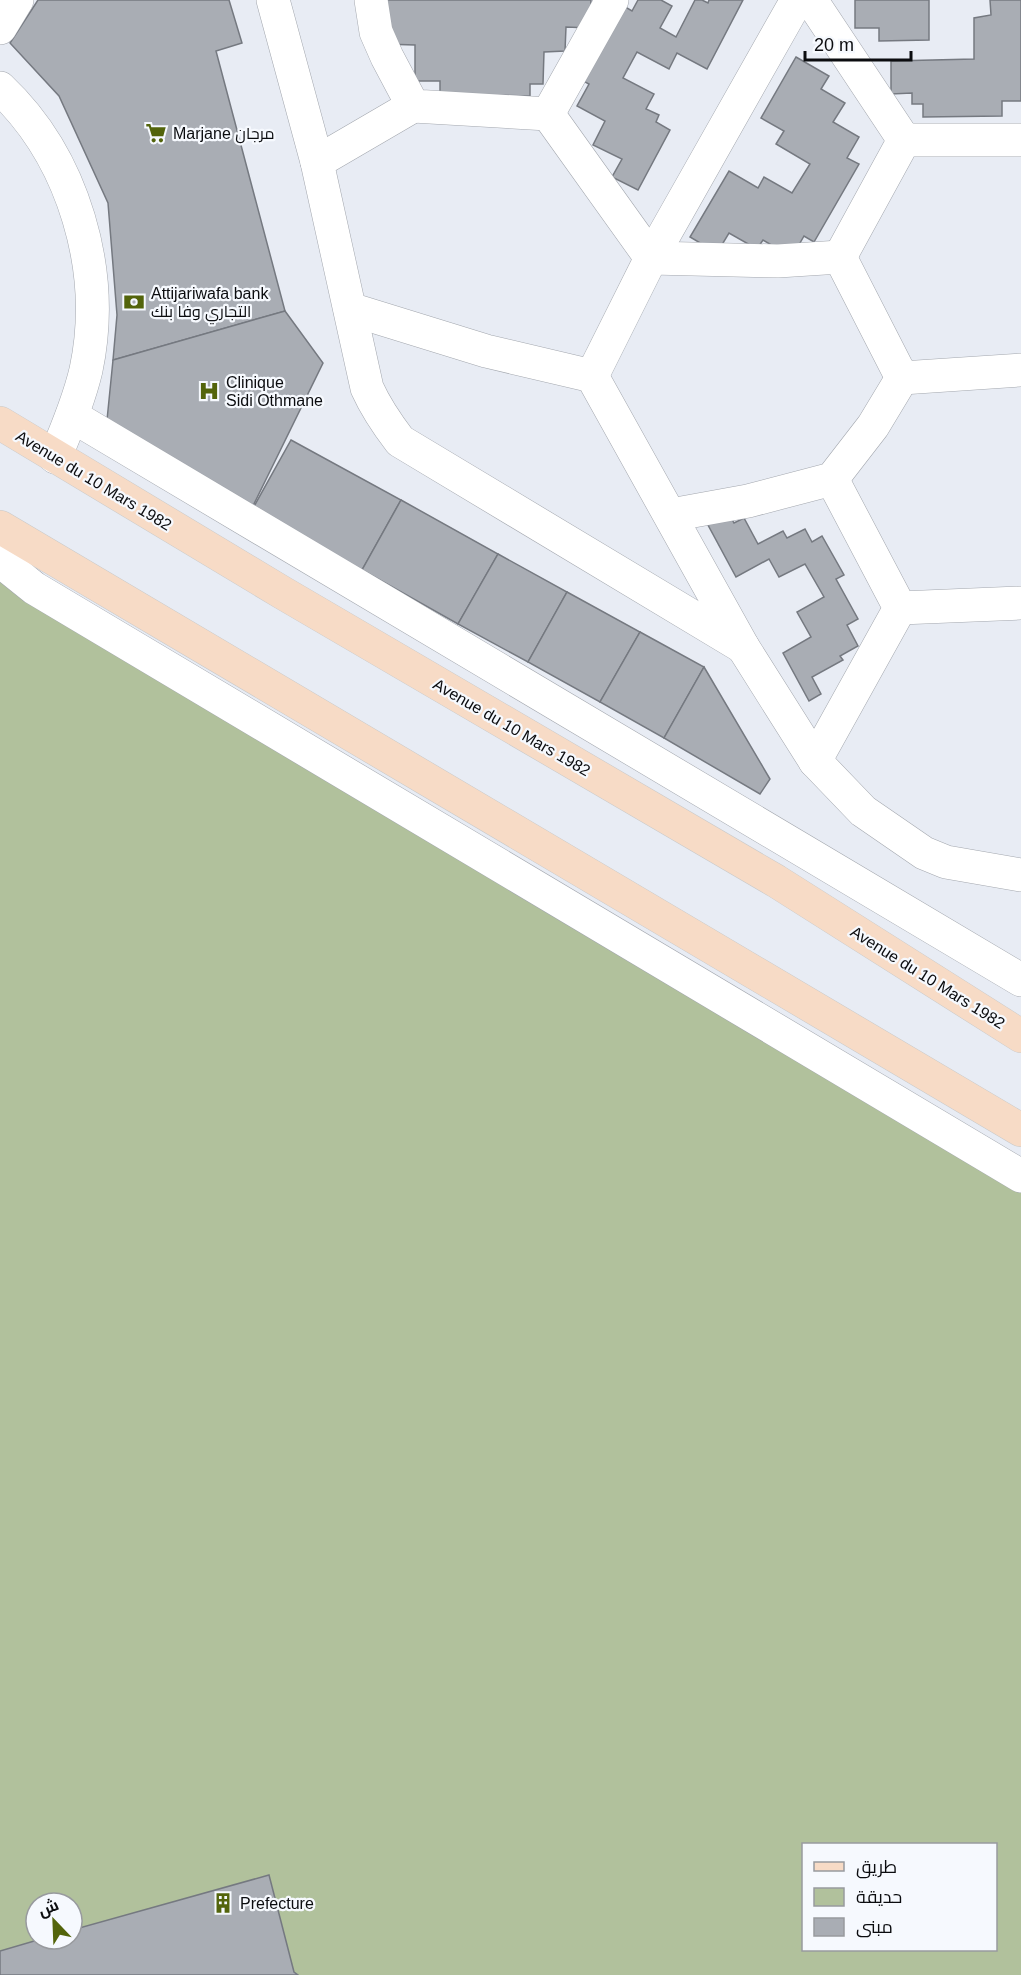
<svg xmlns="http://www.w3.org/2000/svg" width="1021" height="1975" font-family="Arial,Cairo,sans-serif">
	<style>
		.green { fill: #b1c19c; fill-rule: evenodd }
		.building { fill: #a9adb4; stroke: #757980; stroke-width: 1.5 }
		.lines { fill: none; stroke-linecap: round; stroke-linejoin: round }
		.minor-casing { stroke: #a3a7ae; stroke-width: 34 }
		.major-casing { stroke: #c9caca; stroke-width: 34 }
		.minor { stroke: #fff; stroke-width: 33 }
		.major { stroke: #f7dbc6; stroke-width: 33 }
		.labels { text-anchor: middle; stroke-width: 4.5; stroke-linejoin: round; paint-order: stroke }
		.poi-label { font-size: 16px; fill: #0b0c0f; stroke: #f6f9fe; text-anchor: start }
		.street-label { font-size: 16px; fill: #0b0c0f; stroke: #f6f9fe }
	</style>
	<rect width="100%" height="100%" fill="#e8ecf4"/>
	<path class="green" d="M0 570 1021 1177V1975H0ZM804 1844H996V1950H804ZM36 1903H72V1939H36Z"/>
	<g class="building">
		<polygon points="38,0 229,0 242,43 216,51 285,311 113,360 117,315 108,203 59,96 10,43"/>
		<polygon points="384,0 591,0 590,28 566,27 565,51 544,52 543,84 530,84 530,96 440,94 440,81 415,81 415,45 383,44"/>
		<polygon points="638,0 661,0 672,6 660,28 676,37 695,0 702,0 708,3 709,0 743,0 707,69 677,53 669,69 637,52 623,78 654,94 646,109 659,115 656,122 670,130 638,190 612,177 622,159 593,145 605,121 577,106 589,84 576,77 622,5 632,11"/>
		<polygon points="855,0 929,0 929,40 879,41 879,28 855,28"/>
		<polygon points="990,0 1021,0 1021,101 1002,101 1002,116 923,117 923,104 912,104 912,93 891,94 891,61 974,59 974,18 991,15"/>
		<polygon points="796,57 829,76 821,89 845,103 833,122 859,137 847,158 859,164 814,242 804,236 792,257 763,240 757,249 729,233 717,253 690,237 729,171 758,188 764,177 792,193 810,164 776,144 784,131 761,118"/>
		<polygon points="285,311 323,363 251,510 107,420 113,360"/>
		<polygon points="291,440 401,500 362,570 252,510"/>
		<polygon points="401,500 498,554 458,624 362,570"/>
		<polygon points="729,514 734,523 744,518 758,544 783,531 787,538 805,529 812,542 822,536 844,575 836,579 858,619 847,625 858,646 840,656 843,660 812,677 821,694 809,701 783,653 811,637 797,612 824,597 805,564 779,577 769,559 736,577 708,525"/>
		<polygon points="498,554 567,592 528,662 458,624"/>
		<polygon points="567,592 640,632 600,702 528,662"/>
		<polygon points="640,632 704,667 664,738 600,702"/>
		<polygon points="704,667 770,779 760,794 664,738"/>
		<polygon points="269,1875 294,1972 298,1975 0,1975 0,1951 41,1939 72,1939 72,1930"/>
	</g>
	<g class="lines">
		<g class="minor-casing">
			<g id="minor">
				<path d="M273 0 317 162 367 388C376 408 387 424 400 441L743 647"/>
				<polyline points="371,0 376,32 387,57 413,106 548,114"/>
				<polyline points="811,0 904,140"/>
				<polyline points="0,28 17,0"/>
				<path d="M0 88C74 158 107 271 86 370 79 400 67 429 55 457"/>
				<polyline points="548,114 651,258 778,261 840,257 902,378 1021,370"/>
				<polyline points="548,114 612,0"/>
				<polyline points="317,162 413,106"/>
				<polyline points="840,257 904,140 1021,140"/>
				<polyline points="350,309 486,351 592,376 743,647 815,761 863,811 924,853 946,862 1021,875"/>
				<polyline points="592,376 651,258 797,0"/>
				<polyline points="72,416 1021,980"/>
				<polyline points="671,515 748,501 832,479 873,426 902,378"/>
				<polyline points="0,556 8,567 34,588 1021,1176"/>
				<polyline points="900,608 1021,603"/>
				<polyline points="815,761 900,608 832,479"/>
			</g>
		</g>
		<g class="major-casing">
			<g id="major">
				<polyline points="0,423 283,593 776,881 1021,1036"/>
				<polyline points="0,527 1021,1130"/>
			</g>
		</g>
		<use href="#minor" class="minor"/>
		<use href="#major" class="major"/>
	</g>
	<defs>
		<g id="supermarket-bare" transform="scale(1.62)"><path d="M-6-5.5h2.5l.6 2H6L4.5 2H-2.5L-4.4-4H-6ZM-1.5 3.2a1.3 1.3 0 1 0 .1 0ZM3 3.2a1.3 1.3 0 1 0 .1 0Z" fill="#53640b" stroke="#f6f9fe" stroke-width="2.5" paint-order="stroke"/></g>
		<g id="bank-bare" transform="scale(1.62)"><path d="M-6-4H6V4H-6ZM0-2.3a2.3 2.3 0 1 0 0 4.6a2.3 2.3 0 1 0 0-4.6Z" fill="#53640b" stroke="#f6f9fe" stroke-width="2.5" paint-order="stroke"/></g>
		<g id="hospital-bare" transform="scale(1.62)"><path d="M-5-5h3v3.5h4V-5h3V5h-3V1.5h-4V5h-3Z" fill="#53640b" stroke="#f6f9fe" stroke-width="2.5" paint-order="stroke"/></g>
		<g id="building-bare" transform="scale(1.62)"><path d="M-4-6H4V6H1V3H-1V6H-4ZM-2.5-4.3h1.7v1.8h-1.7ZM.8-4.3h1.7v1.8H.8ZM-2.5-1h1.7V.8h-1.7ZM.8-1h1.7V.8H.8Z" fill="#53640b" stroke="#f6f9fe" stroke-width="2.5" paint-order="stroke"/></g>
	</defs>
	<g fill-rule="evenodd">
		<use href="#supermarket-bare" x="156" y="133"/>
		<use href="#bank-bare" x="134" y="302"/>
		<use href="#hospital-bare" x="209" y="391"/>
		<use href="#building-bare" x="223" y="1903"/>
	</g>
	<g class="labels">
		<g class="poi-label">
			<text x="173" y="139">Marjane مرجان</text>
			<text x="151" y="299">Attijariwafa bank<tspan x="151" dy="18">التجاري وفا بنك</tspan></text>
			<text x="226" y="388">Clinique<tspan x="226" dy="18">Sidi Othmane</tspan></text>
			<text x="240" y="1909">Prefecture</text>
		</g>
		<g class="street-label">
			<text transform="translate(94 480) rotate(31)" y="6">Avenue du 10 Mars 1982</text>
			<text transform="translate(512 727) rotate(30)" y="6">Avenue du 10 Mars 1982</text>
			<text transform="translate(928 977) rotate(32)" y="6">Avenue du 10 Mars 1982</text>
		</g>
	</g>
	<rect x="802" y="1843" width="195" height="108" fill="#f6f9fe" stroke="#989a9e" stroke-width="1.5"/>
	<rect x="814" y="1862" width="30" height="9" fill="#f7dbc6" stroke="#989a9e" stroke-width="1.5"/>
	<text x="856" y="1873" font-size="18" fill="#0b0c0f">طريق</text>
	<rect x="814" y="1888" width="30" height="18" fill="#b1c19c" stroke="#989a9e" stroke-width="1.5"/>
	<text x="856" y="1903" font-size="18" fill="#0b0c0f">حديقة</text>
	<rect x="814" y="1918" width="30" height="18" fill="#a9adb4" stroke="#989a9e" stroke-width="1.5"/>
	<text x="856" y="1933" font-size="18" fill="#0b0c0f">مبنى</text>
	<g transform="translate(54 1921) rotate(337)"><circle r="28" fill="#f6f9fe" stroke="#989a9e" stroke-width="1.5"/>
	<path d="M0-4.5L10 22L0 15L-10 22Z" fill="#53640b"/>
	<text y="-9" font-size="16" font-weight="bold" text-anchor="middle" fill="#0b0c0f">ش</text>
	</g>
	<path d="M805 51v9h106v-9" fill="none" stroke="#0b0c0f" stroke-width="3"/>
	<text x="814" y="51" font-size="18" fill="#0b0c0f" stroke="#f6f9fe" stroke-width="4.5" paint-order="stroke">20 m</text>
</svg>
